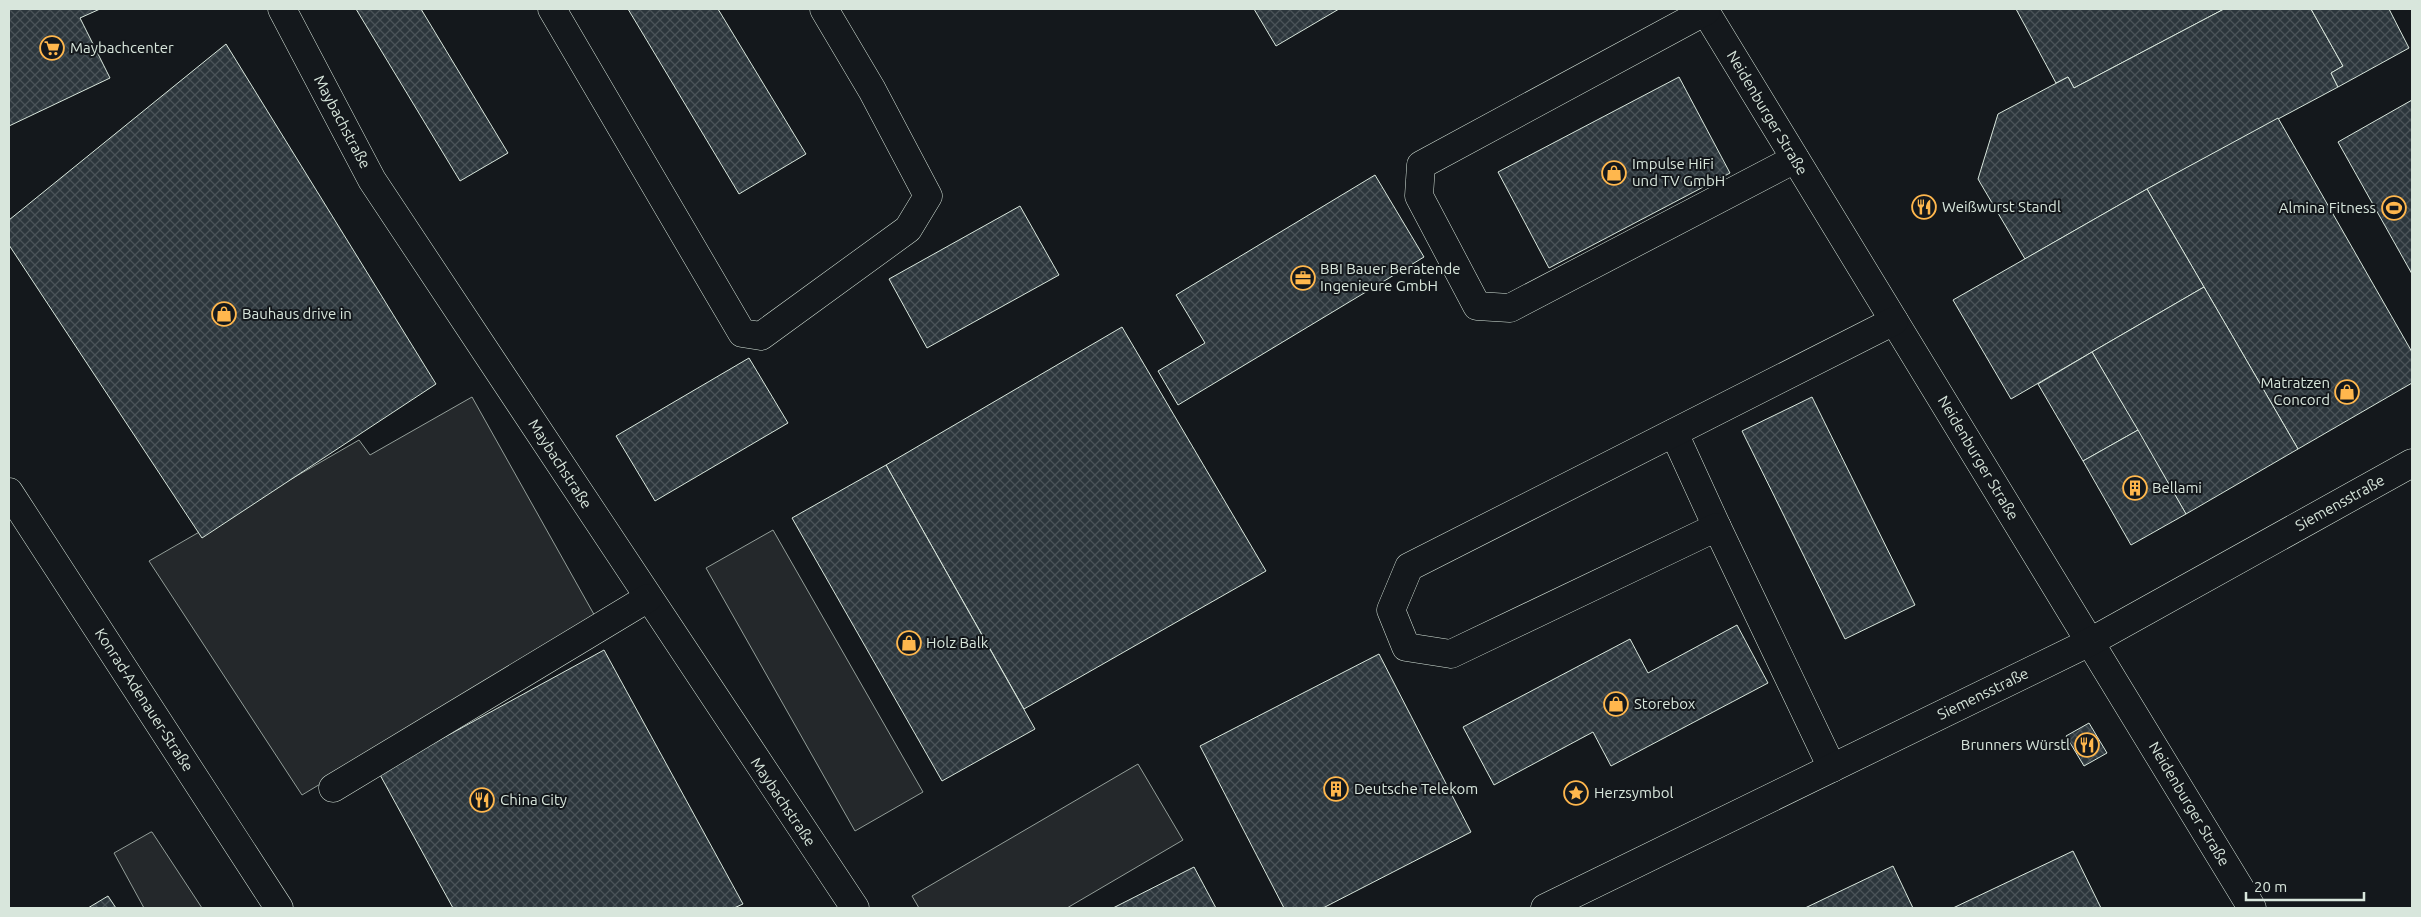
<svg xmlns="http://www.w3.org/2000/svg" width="2421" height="917" font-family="Ubuntu,sans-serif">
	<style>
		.parking { fill: #24282b; stroke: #939e99 }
		.building { fill: url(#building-cross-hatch); stroke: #d8e6dc }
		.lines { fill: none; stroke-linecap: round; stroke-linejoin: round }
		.minor-casing { stroke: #d8e6dc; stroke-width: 29 }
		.major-casing { stroke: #d8e6dc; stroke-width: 29 }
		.minor { stroke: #14181c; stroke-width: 28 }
		.major { stroke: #14181c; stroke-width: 28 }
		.labels { text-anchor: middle; stroke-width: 4; stroke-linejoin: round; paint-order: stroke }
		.poi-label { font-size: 15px; fill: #d8e6dc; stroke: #14181c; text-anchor: start }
		.street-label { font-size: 15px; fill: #d8e6dc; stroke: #14181c }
	</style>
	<defs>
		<pattern id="building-cross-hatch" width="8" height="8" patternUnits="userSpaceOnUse" patternTransform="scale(1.25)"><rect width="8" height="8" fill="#2c363c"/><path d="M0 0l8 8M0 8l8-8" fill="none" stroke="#4a5358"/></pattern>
	</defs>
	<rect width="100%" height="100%" fill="#14181c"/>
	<g class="parking">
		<polygon points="472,397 596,618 302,795 149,561 359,440 370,455"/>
		<polygon points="773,530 923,792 855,831 706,568"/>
		<polygon points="1138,764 1183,840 1067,908 919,908 912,896"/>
		<polygon points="151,832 152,832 202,908 144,908 114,853"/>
	</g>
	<g class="building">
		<polygon points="9,9 100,9 80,18 110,78 9,126"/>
		<polygon points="356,9 421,9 508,153 460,181"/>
		<polygon points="628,9 718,9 806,154 739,194"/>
		<polygon points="1254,9 1339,9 1276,46"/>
		<polygon points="2016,9 2224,9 2074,88 2068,77 2056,83"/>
		<polygon points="2224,9 2311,9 2343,66 2331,73 2338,87 2147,189 2025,259 1978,179 1998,114 2068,77 2074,88"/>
		<polygon points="2311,9 2389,9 2409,48 2338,87 2331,73 2343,66"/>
		<polygon points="226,44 436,384 202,538 9,245 9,220"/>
		<polygon points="1679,77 1730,173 1549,268 1498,172"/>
		<polygon points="2412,100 2412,274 2338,142"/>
		<polygon points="2278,118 2412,352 2412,383 2298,449 2147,189"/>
		<polygon points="1375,175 1424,257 1178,405 1158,371 1205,343 1176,295"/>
		<polygon points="2147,189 2204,287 2011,399 1953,300"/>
		<polygon points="1020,206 1059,275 927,348 889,279"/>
		<polygon points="2204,287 2298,449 2186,514 2092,352"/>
		<polygon points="1122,327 1266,571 1024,709 886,465"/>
		<polygon points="2092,352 2138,430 2083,461 2038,384"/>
		<polygon points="749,358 788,423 655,501 616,436"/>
		<polygon points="1812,397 1915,605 1845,639 1742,431"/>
		<polygon points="2138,430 2186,514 2131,545 2083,461"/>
		<polygon points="886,465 1035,729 942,781 792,518"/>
		<polygon points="1737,625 1768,683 1611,766 1593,732 1494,785 1463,727 1630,639 1648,673"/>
		<polygon points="604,650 743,904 734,908 453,908 379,773"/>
		<polygon points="1379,654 1471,832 1323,908 1284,908 1200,746"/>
		<polygon points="2089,723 2107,753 2084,766 2066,736"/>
		<polygon points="2073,851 2101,908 1953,908"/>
		<polygon points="1893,866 1913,908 1805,908"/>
		<polygon points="1194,867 1216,908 1113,908"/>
		<polygon points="108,896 116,908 88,908"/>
	</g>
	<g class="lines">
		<g class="minor-casing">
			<g id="minor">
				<polyline points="282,9 372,180 855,908"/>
				<polyline points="552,9 742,333 761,336 908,229 928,196 872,90 824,9"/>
				<polyline points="1704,9 2252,908"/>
				<polyline points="1706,11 1421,165 1419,196 1477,306 1510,308 1795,159"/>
				<polyline points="1674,433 1717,527"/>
				<polyline points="1832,768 1717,527 1451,654 1406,647 1391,610 1409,567 1894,321"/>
				<polyline points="333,788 648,598"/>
			</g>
		</g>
		<g class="major-casing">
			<g id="major">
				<polyline points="9,492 279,908"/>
				<polyline points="1545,908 2090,642 2412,463"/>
			</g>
		</g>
		<use href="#minor" class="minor"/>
		<use href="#major" class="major"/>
	</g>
	<defs>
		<g id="supermarket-ring" transform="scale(1.25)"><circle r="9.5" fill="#14181c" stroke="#ffb74d" stroke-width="1.5"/><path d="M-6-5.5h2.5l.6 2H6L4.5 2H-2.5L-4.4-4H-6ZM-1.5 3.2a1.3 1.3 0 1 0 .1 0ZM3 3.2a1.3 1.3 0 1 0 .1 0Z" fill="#ffb74d"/></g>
		<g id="shop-ring" transform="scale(1.25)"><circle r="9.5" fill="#14181c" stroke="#ffb74d" stroke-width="1.5"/><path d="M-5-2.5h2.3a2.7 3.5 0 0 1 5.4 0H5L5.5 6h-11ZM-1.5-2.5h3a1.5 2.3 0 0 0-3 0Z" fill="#ffb74d"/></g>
		<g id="restaurant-ring" transform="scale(1.25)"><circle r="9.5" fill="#14181c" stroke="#ffb74d" stroke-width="1.5"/><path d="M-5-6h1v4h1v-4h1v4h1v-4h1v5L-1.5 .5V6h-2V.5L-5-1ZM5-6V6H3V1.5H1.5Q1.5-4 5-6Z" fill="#ffb74d"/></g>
		<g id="stadium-ring" transform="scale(1.25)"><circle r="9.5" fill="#14181c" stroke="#ffb74d" stroke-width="1.5"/><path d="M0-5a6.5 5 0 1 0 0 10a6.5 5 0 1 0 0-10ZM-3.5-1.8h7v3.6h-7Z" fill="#ffb74d"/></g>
		<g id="office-ring" transform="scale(1.25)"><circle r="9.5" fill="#14181c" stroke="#ffb74d" stroke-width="1.5"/><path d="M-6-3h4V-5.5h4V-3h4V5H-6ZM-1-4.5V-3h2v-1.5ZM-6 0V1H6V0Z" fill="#ffb74d"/></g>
		<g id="building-ring" transform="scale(1.25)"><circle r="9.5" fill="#14181c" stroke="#ffb74d" stroke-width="1.5"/><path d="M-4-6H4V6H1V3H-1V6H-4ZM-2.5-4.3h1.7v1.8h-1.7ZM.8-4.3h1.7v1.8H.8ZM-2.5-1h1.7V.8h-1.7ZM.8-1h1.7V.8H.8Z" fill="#ffb74d"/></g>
		<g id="sight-ring" transform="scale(1.25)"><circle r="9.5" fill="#14181c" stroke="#ffb74d" stroke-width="1.5"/><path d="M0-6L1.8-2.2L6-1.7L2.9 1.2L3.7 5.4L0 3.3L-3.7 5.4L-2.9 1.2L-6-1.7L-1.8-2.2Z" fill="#ffb74d"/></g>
	</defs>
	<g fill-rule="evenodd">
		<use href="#supermarket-ring" x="52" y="48"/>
		<use href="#shop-ring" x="1614" y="173"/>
		<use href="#restaurant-ring" x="1924" y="207"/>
		<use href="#stadium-ring" x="2394" y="208"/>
		<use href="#office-ring" x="1303" y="278"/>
		<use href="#shop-ring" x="224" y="314"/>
		<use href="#shop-ring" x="2347" y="392"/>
		<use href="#building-ring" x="2135" y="488"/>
		<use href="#shop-ring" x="909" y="643"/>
		<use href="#shop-ring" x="1616" y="704"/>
		<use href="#restaurant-ring" x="2087" y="745"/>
		<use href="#building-ring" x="1336" y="789"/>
		<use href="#sight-ring" x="1576" y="793"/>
		<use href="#restaurant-ring" x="482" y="800"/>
	</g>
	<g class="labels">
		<g class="poi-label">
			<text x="70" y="53">Maybachcenter</text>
			<text x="1632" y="169">Impulse HiFi<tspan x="1632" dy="17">und TV GmbH</tspan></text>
			<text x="1942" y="212">Weißwurst Standl</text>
			<text x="2376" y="213" text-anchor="end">Almina Fitness</text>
			<text x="1320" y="274">BBI Bauer Beratende<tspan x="1320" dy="17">Ingenieure GmbH</tspan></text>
			<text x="242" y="319">Bauhaus drive in</text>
			<text x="2330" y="388" text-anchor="end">Matratzen<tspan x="2330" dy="17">Concord</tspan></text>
			<text x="2152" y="493">Bellami</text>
			<text x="926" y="648">Holz Balk</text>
			<text x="1634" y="709">Storebox</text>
			<text x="2070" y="750" text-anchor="end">Brunners Würstl</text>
			<text x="1354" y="794">Deutsche Telekom</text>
			<text x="1594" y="798">Herzsymbol</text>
			<text x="500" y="805">China City</text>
		</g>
		<g class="street-label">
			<text transform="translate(1767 113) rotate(59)" y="5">Neidenburger Straße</text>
			<text transform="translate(342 122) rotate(62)" y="5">Maybachstraße</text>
			<text transform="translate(1978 458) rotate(59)" y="5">Neidenburger Straße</text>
			<text transform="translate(560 464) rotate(57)" y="5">Maybachstraße</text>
			<text transform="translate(2340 503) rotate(-29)" y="5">Siemensstraße</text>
			<text transform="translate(1983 694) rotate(-26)" y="5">Siemensstraße</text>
			<text transform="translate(144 700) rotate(57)" y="5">Konrad-Adenauer-Straße</text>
			<text transform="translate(783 802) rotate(56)" y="5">Maybachstraße</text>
			<text transform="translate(2189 804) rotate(59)" y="5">Neidenburger Straße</text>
		</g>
	</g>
	<rect width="2421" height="917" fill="none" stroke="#d8e6dc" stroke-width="20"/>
	<path d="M2246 892v8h118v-8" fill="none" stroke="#d8e6dc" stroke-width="2.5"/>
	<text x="2254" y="892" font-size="15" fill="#d8e6dc" stroke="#14181c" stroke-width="4" paint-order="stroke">20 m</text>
</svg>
